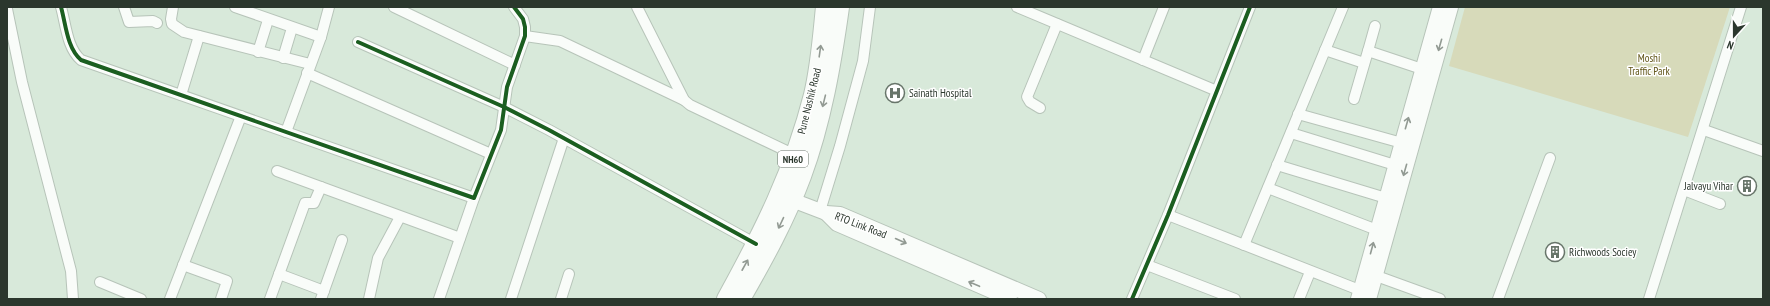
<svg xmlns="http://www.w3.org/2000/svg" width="1770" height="306" font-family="'PT Sans Narrow',sans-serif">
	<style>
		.green { fill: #d7daba }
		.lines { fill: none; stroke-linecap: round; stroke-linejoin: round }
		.street-casing { stroke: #b7c4b9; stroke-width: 12 }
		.secondary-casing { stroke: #b7c4b9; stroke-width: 16 }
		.highway-casing { stroke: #b7c4b9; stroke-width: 20 }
		.street { stroke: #f9fcf9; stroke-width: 10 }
		.secondary { stroke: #f9fcf9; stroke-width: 14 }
		.highway { stroke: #f9fcf9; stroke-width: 18 }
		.cycleway-casing { stroke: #fff; stroke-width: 6 }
		.cycleway { stroke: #1b5e20; stroke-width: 4 }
		.oneway { stroke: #929a93 }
		.labels { text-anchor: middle; stroke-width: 3; stroke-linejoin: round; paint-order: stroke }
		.shield { fill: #fff; stroke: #6b736c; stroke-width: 1 }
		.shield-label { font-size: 10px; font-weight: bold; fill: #2b372d }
		.park-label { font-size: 11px; fill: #605417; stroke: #fff }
		.poi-label { font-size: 11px; fill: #2b372d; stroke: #fff; text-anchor: start }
		.street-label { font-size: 11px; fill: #2b372d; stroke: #fff }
	</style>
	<rect width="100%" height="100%" fill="#d8e9da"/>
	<polygon class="green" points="1465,7 1730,7 1688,137 1449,66"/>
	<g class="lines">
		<g class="street-casing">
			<g id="street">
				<path d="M61 7C66 25 67 48 81 60L474 198 501 130 507 87 525 36V27L523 19 514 7"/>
				<polyline points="124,7 129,22 153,21 157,23"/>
				<polyline points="173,7 171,19 172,24 184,32 310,64"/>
				<polyline points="235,7 321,37"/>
				<polyline points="394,7 515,65"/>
				<polyline points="637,7 684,100 690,105 795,155"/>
				<polyline points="1017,7 1217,91"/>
				<polyline points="7,9 22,82 71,271 73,299"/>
				<polyline points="525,36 560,41 684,100"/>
				<polyline points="358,42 504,107 549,130 756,244"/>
				<polyline points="1325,50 1364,63"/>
				<polyline points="1368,51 1375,26"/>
				<polyline points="258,52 268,20"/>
				<polyline points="283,58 292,28"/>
				<polyline points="1143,60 1164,7"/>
				<polyline points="307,73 491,154"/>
				<polyline points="181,95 199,36"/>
				<polyline points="1354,99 1368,51 1422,69"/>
				<polyline points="1040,108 1030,102 1027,97 1057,24"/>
				<polyline points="1298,114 1402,143"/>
				<polyline points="1704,130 1763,151"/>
				<polyline points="286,132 321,37 329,7"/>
				<polyline points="1291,133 1395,165"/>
				<polyline points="1277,165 1386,198"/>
				<polyline points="277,171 460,238"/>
				<polyline points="1268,188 1377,230"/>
				<polyline points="1684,190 1720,204"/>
				<polyline points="820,211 840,146 863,61 870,7"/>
				<polyline points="1168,215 1367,293"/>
				<polyline points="1244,245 1343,7"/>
				<polyline points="183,265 227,281 221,299"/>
				<polyline points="1147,265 1235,299"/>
				<polyline points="279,274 324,291"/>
				<polyline points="1371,274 1440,299"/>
				<polyline points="100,282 141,299"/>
				<polyline points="170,299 241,116"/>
				<polyline points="270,299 305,203 314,203 321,187"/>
				<polyline points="321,299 342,240"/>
				<polyline points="369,299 378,258 400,217"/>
				<polyline points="439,299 474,198"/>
				<polyline points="511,299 564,138"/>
				<polyline points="561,299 569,274"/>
				<polyline points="1132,299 1168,215 1250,7"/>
				<polyline points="1299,299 1310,272"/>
				<polyline points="1498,299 1550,158"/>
				<polyline points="1649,299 1741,7"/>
			</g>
		</g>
		<g class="secondary-casing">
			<g id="secondary">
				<polyline points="792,200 826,213 840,214 1039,299"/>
				<polyline points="826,213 837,224 1010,299"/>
				<polyline points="1358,299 1440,7"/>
				<polyline points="1369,299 1451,7"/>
			</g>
		</g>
		<g class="highway-casing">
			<g id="highway">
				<path d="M726 299C763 232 794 170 813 95 820 66 822 36 825 7"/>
				<path d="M741 299C764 259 786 219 802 176 822 122 832 64 840 7"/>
			</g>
		</g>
		<use href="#street" class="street"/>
		<use href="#secondary" class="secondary"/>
		<use href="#highway" class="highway"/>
		<g class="cycleway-casing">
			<g id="cycleway">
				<path d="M61 7C66 25 67 48 81 60L474 198 501 130 507 87 525 36V27L523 19 514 7"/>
				<polyline points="358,42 504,107 549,130 756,244"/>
				<polyline points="1132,299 1168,215 1250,7"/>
			</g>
		</g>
		<use href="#cycleway" class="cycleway"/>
	</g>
	<defs><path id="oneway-shaft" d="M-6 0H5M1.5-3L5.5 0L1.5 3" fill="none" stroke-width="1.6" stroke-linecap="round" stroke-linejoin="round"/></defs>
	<g class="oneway">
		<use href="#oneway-shaft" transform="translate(1440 45) rotate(106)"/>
		<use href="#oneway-shaft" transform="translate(820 51) rotate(-82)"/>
		<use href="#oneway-shaft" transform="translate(824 101) rotate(104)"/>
		<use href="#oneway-shaft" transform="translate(1407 123) rotate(-74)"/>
		<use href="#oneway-shaft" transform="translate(1405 170) rotate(106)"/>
		<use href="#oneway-shaft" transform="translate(781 223) rotate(115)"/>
		<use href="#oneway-shaft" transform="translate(901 241) rotate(24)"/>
		<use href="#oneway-shaft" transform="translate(1372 248) rotate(-75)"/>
		<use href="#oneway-shaft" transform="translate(745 265) rotate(-61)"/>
		<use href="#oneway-shaft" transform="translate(974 284) rotate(-157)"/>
	</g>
	<defs>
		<g id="hospital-ring" transform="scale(1)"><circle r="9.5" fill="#fff" stroke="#68756a" stroke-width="1.5"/><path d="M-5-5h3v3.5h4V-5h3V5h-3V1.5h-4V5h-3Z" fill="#68756a"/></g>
		<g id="building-ring" transform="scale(1)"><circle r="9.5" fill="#fff" stroke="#68756a" stroke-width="1.5"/><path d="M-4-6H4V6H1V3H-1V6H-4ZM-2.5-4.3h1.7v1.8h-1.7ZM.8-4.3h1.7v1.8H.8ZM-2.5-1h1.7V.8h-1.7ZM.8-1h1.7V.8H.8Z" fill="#68756a"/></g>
	</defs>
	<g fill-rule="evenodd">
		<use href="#hospital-ring" x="895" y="93"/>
		<use href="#building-ring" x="1747" y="186"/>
		<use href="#building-ring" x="1555" y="252"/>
	</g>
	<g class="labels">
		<rect class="shield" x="778" y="151" width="30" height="16" rx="3"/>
		<g class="shield-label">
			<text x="793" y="163">NH60</text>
		</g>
		<g class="park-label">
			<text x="1649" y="62">Moshi<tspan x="1649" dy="13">Traffic Park</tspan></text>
		</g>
		<g class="poi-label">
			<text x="909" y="97">Sainath Hospital</text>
			<text x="1733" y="190" text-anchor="end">Jalvayu Vihar</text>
			<text x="1569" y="256">Richwoods Sociey</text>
		</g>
		<g class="street-label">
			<text transform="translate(809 101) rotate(-76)" y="4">Pune Nashik Road</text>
			<text transform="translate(861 225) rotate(21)" y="4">RTO Link Road</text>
		</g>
	</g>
	<rect width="1770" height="306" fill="none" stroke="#2b372d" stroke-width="16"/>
	<g transform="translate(1734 36) rotate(201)" stroke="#ffffff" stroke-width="3" paint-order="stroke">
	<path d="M0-3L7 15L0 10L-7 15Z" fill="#2b372d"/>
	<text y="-6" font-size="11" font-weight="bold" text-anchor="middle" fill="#2b372d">N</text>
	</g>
</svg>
